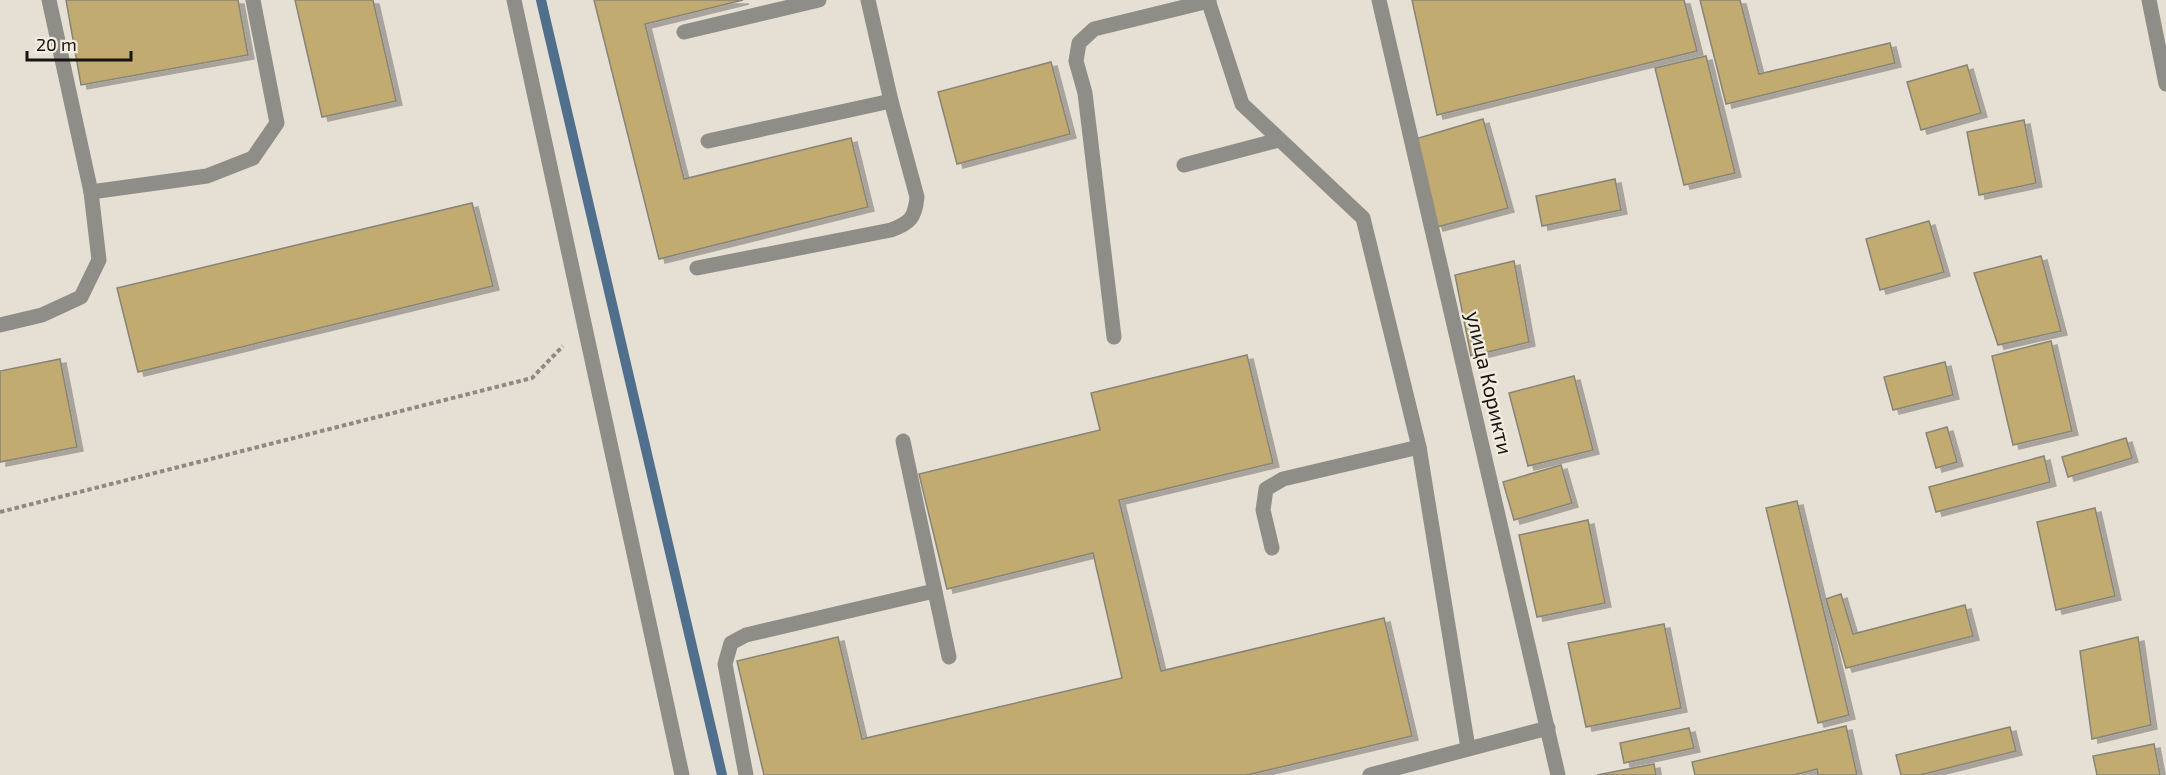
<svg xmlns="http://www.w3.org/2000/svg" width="2166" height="775" font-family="'Exo 2',sans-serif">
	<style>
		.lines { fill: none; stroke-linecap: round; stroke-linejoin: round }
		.stream { stroke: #506f8d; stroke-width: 10 }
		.building { fill: #c2ab6f; stroke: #888478; stroke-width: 1.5; filter: url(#shadow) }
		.path { stroke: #8e8a81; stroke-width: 4; stroke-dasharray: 4.5 3; stroke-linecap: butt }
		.minor { stroke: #8f8d87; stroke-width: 15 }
		.labels { text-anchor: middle; stroke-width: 4.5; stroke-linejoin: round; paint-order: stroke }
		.street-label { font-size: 21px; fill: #171511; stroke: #f2ede0 }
	</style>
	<defs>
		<filter id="shadow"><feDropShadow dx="6" dy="4" stdDeviation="0" flood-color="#0004"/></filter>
	</defs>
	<rect width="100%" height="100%" fill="#e5e0d3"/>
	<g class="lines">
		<polyline class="stream" points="541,0 722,775"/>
	</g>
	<g class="building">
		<polygon points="66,0 238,0 248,55 81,85"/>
		<polygon points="295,0 373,0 396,101 322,117"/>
		<polygon points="594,0 743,0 645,24 684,179 851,138 868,207 659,259"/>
		<polygon points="1412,0 1684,0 1697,51 1437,115"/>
		<polygon points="1700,0 1740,0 1759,74 1890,43 1895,63 1726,104"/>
		<polygon points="1706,56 1735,173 1684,185 1655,68"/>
		<polygon points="1051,62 1070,134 957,164 938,92"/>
		<polygon points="1967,65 1981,113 1921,130 1907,82"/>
		<polygon points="1483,119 1508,208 1437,227 1412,140"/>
		<polygon points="2024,120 2036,183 1979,195 1967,132"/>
		<polygon points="1615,179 1621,210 1542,226 1536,196"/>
		<polygon points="472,203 493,286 138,372 117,288"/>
		<polygon points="1929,221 1944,272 1880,290 1866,239"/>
		<polygon points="2041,256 2061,331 1998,345 1974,273"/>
		<polygon points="1514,261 1529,342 1471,356 1455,275"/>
		<polygon points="2051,341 2072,431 2013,445 1992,356"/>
		<polygon points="1247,355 1273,463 1119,500 1161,671 1384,618 1412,736 1247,775 764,775 737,661 838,637 862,739 1122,678 1093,553 947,589 919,474 1100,430 1091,393"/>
		<polygon points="60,359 77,447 0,462 0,371"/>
		<polygon points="1945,362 1953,395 1893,410 1884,377"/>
		<polygon points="1574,376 1593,450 1528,466 1509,393"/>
		<polygon points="1947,427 1957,462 1936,468 1926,433"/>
		<polygon points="2126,438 2132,458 2068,477 2062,457"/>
		<polygon points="2044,456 2050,482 1936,512 1929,487"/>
		<polygon points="1561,465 1572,503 1514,520 1503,482"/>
		<polygon points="1797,501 1849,715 1818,723 1766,508"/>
		<polygon points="2095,508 2115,596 2056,610 2037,522"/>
		<polygon points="1588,520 1605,603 1537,617 1519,535"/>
		<polygon points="1841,594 1853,634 1965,605 1973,636 1846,668 1826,599"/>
		<polygon points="1664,624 1681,708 1586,727 1568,643"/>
		<polygon points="2138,637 2151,725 2092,739 2080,651"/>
		<polygon points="1846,726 1857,775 1818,775 1817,769 1794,775 1695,775 1692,762"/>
		<polygon points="2010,727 2016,751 1920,775 1901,775 1896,755"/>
		<polygon points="1689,728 1694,748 1624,763 1620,743"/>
		<polygon points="2154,744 2160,775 2097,775 2093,756"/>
		<polygon points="1654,764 1656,775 1597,775"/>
	</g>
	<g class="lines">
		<polyline class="path" points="0,512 532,378 563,346"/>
		<g class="minor">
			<polyline points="514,0 682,775"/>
			<polyline points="1208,0 1242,104 1363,218 1419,447 1468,748"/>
			<polyline points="1379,0 1558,775"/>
			<polyline points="2149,0 2166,84"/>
			<polyline points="684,32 819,0"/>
			<polyline points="708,141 891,101"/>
			<polyline points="1184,165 1279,140"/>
			<polyline points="91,192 207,176 253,158 277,123 253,0"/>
			<path d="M697 268 891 230C910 223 915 218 917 197L891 101 868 0"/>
			<polyline points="0,325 42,315 81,297 99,260 91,192 49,0"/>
			<polyline points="1114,337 1085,93 1076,61 1079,43 1094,29 1209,1"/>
			<polyline points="903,441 949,657"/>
			<polyline points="1272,548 1263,510 1266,489 1283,479 1419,447"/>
			<polyline points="746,775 725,664 731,643 746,635 934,591"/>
			<polyline points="1370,775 1548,728"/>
		</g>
	</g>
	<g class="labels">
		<g class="street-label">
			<text transform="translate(1489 383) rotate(77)" y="7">улица Корикти</text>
		</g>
	</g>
	<path d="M27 51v9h104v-9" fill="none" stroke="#171511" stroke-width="3"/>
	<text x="36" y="51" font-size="18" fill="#171511" stroke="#f2ede0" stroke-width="4.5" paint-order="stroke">20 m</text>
</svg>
